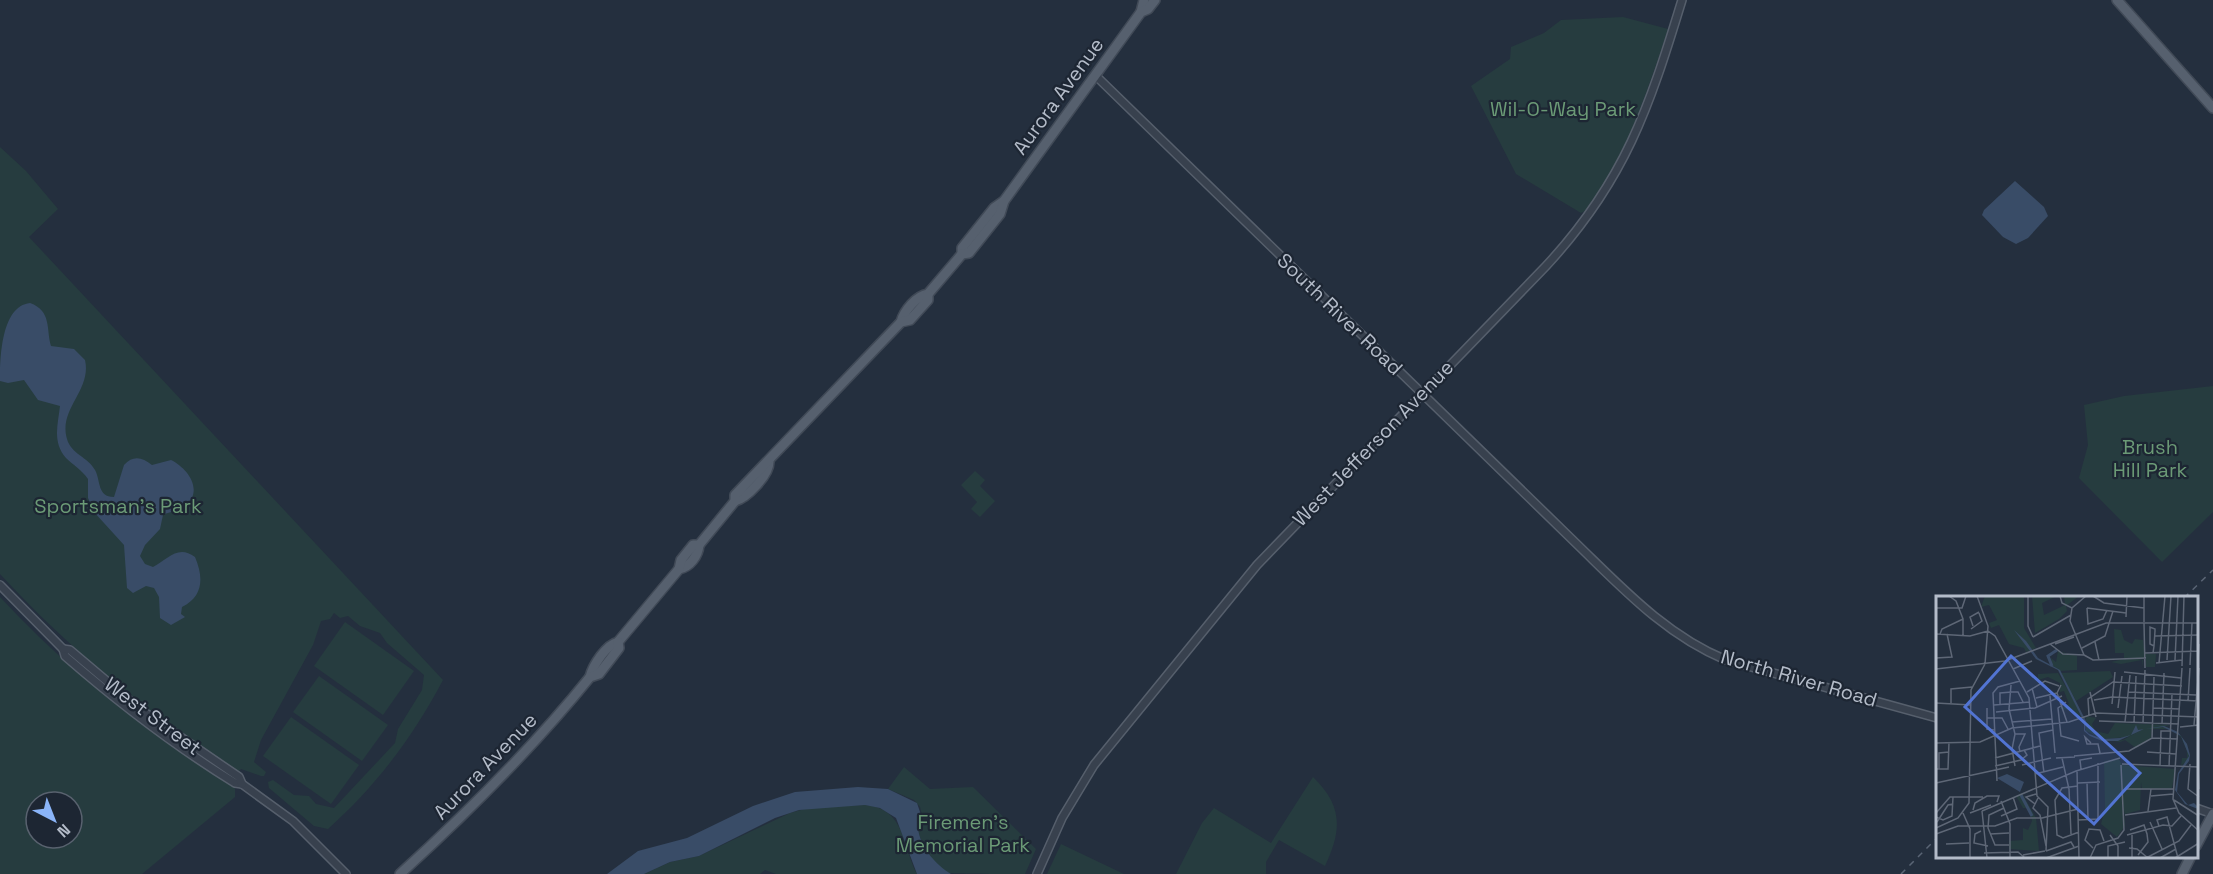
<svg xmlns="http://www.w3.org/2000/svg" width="2213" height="874" font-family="'Space Grotesk',sans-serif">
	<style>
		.green { fill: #263c3f; fill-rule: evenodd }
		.water { fill: #394c67 }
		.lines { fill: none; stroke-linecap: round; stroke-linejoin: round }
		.minor-casing { stroke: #565f6c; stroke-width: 10 }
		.major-casing { stroke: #414a57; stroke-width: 12 }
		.minor { stroke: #38414e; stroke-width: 7 }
		.major { stroke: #56606e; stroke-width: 9 }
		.rail { stroke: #5a6575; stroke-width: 1.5; stroke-dasharray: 6 6; stroke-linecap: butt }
		.labels { text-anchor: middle; stroke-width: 4.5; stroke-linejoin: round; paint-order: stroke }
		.street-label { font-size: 20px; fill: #b4bcc9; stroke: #1d2633 }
		.park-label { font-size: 20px; fill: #6b9a76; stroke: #1d2633 }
		.inset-river { fill: none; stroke: #394c67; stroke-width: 3 }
		.inset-road { fill: none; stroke: #5e6776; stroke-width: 1.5 }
		.view { fill: #5274d3; fill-opacity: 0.15; stroke: #5274d3; stroke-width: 3 }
		.inset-edge { fill: none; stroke: #b4bcc9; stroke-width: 3 }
	</style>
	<rect width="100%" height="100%" fill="#242f3e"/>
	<g class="green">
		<path d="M1623 17 1668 29C1658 61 1611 203 1581 213L1516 174 1471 86 1510 59 1511 47 1544 33 1561 20Z"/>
		<path d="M0 147 26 171 58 209 29 237 443 680C413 737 376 786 328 829L314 826 269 788 268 782 273 780 294 795 309 796 316 804 334 808 395 743 398 729 422 690 424 675 387 643 380 633 360 626 348 616 340 618 334 613 330 619 321 621 313 645 261 740 254 762 266 772 264 776H261L241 769 238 772C147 712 75 655 0 574Z"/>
		<polygon points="2213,386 2213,512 2162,562 2079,478 2088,445 2084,405 2124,396"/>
		<polygon points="975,471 985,480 980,486 995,501 980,517 971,509 977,502 961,485"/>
		<path d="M0 597C50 651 106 699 166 742 188 757 213 770 235 787V797L142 874H0ZM36 802H72V838H36Z"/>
		<polygon points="345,622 414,671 383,715 314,666"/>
		<polygon points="319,676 388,725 362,761 293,712"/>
		<polygon points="291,717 359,765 331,804 263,756"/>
		<path d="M904 767 930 789 973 787 1036 849 1025 874C1009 874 961 874 949 873 933 866 920 845 918 828L924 824 920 807 914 800 888 789Z"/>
		<path d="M1313 777C1343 806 1342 830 1325 866L1279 840 1266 862V874H1176L1202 823 1214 808 1271 843Z"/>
		<path d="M865 805C905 808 902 845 917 874H776L765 870 760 874H644L670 862 699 856 790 813 812 807Z"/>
		<polygon points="1061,844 1124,874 1047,874"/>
	</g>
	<g class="water">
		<polygon points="2015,181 2044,207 2048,216 2028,238 2016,244 2003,237 1982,215 1984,210"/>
		<path d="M30 303C52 311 46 329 51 346L74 349 85 360C92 390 58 409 67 439 71 454 88 457 95 470 101 481 97 497 114 497L124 465C133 455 142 457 152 465L171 460C187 468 204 489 186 506 179 512 170 511 163 515L160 529 145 545 140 556 145 564 153 567C168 559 178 544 195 557 204 578 203 597 182 607L181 614 185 617 171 625 160 618 159 597 154 588 146 586 133 593 127 588 124 545 94 512 88 498V479C82 470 73 465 66 458 52 442 58 424 60 406L38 400 24 380 8 383 0 381C0 359 1 306 30 303Z"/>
		<path d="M858 787 888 789 917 803 924 824 918 828C920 847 935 864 951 874H917L896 818 880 808 865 805 799 810 775 818 699 856 670 862 644 874H607L638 851 687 838 753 806 795 792Z"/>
	</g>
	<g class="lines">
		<g class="minor-casing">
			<g id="minor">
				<path d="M1095 75 1586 553C1628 594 1670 637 1726 660L1937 718"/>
				<path d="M0 585 63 649 65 656C119 703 175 746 235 783L242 784 293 821 346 874"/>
				<polyline points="63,649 70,650 141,710 239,777 242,784"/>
				<polyline points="2196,808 2213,814"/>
				<path d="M1037 874 1062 818 1094 765 1257 565 1546 266C1625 181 1649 108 1682 0"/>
			</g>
		</g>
		<g class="major-casing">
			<g id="major">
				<polyline points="2117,0 2213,108"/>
				<polyline points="1141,12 1144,0"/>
				<polyline points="962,254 962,248 994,208 1004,201"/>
				<path d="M901 322C904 311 916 296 928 294L962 254 969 253 1000 214 1004 201 1141 12 1148 9 1155 0"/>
				<path d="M735 501C747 498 769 475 769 462"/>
				<path d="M679 569C690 567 698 556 699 545"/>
				<path d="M590 677C593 665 606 645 618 642L679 569 681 560 693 545H699L735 501V495L901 322 910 320 928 300V294"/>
				<polyline points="2196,846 2213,814"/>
				<path d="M400 874C468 812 532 749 590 677L599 674 619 648 618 642"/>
				<polyline points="2182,874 2190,858"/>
			</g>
		</g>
		<use href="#minor" class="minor"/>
		<use href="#major" class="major"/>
		<g class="rail">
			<polyline points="2184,598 2213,570"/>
			<polyline points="1901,874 1937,838"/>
		</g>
	</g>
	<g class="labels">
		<g class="street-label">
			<text transform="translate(1058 96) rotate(-54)" y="7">Aurora Avenue</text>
			<text transform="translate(1340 314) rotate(44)" y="7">South River Road</text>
			<text transform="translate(1373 443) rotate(-46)" y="7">West Jefferson Avenue</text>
			<text transform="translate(1799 678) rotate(16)" y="7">North River Road</text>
			<text transform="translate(153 716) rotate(37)" y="7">West Street</text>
			<text transform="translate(485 766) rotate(-46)" y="7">Aurora Avenue</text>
		</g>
		<g class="park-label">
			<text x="1563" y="116">Wil-O-Way Park</text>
			<text x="2150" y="454">Brush<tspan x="2150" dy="23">Hill Park</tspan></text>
			<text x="118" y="513">Sportsman's Park</text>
			<text x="963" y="829">Firemen's<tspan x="963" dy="23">Memorial Park</tspan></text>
		</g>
	</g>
	<g transform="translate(1936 596)">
		<rect width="262" height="262" fill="#242f3e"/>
		<path d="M49 0H88V32L100 52 90 56 88 52 73 48 63 29 55 32 53 27 61 24 53 9 45 11ZM96 0H121L106 7 108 19 129 9 128 0H143L130 10 131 15 123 23 99 37ZM178 33 185 34 188 44 196 48 199 43 207 44 209 58H220L219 71H210V62H200L207 64V71L206 64 185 68 175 66 188 63V57H179ZM122 55 141 60V74L124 75 116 70 115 62 120 66ZM174 75 177 81 140 105 124 77ZM122 77 138 105 145 121 141 123 137 114 123 113 133 108 128 95 124 96V87L112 81 102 84V78ZM150 120 160 122 156 128 159 135 172 138 179 127 234 129 226 131H230L234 133 245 140 249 147 253 157 252 164 245 170 246 162H251V155L245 141 233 133H216L215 142 200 152 189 144 184 146 178 145 187 144 207 133 192 141 167 143 150 135ZM183 163 186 169 239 173 236 192 206 193 205 186 204 214 189 218 188 214 189 230 181 241 165 228 169 212 168 165ZM86 197 100 222 103 255 73 253V245L87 244V232L92 234 96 225 93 212H87L80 200Z" fill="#263c3f"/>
		<path d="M78 34 90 45 102 62 124 74 150 125 149 134 153 138 167 143 184 142 195 139 200 129 202 134 228 130 242 136 251 148 254 159 253 165 243 178 241 196 252 209 258 207 262 211V213L249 208 239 194 242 177 253 160 245 140 227 131 208 133 182 145H166L154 140 148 135V126L122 74 100 63ZM71 178 88 186 84 196 61 182Z" fill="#394c67"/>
		<path class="inset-river" d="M116 70 112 60 121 54M85 199 96 220"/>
		<path class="inset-road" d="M13 0 20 5 27 23V39M41 0 52 30 49 68M92 0V30L97 41M124 0 126 7 136 12M157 0 168 7 208 12M0 12H26L30 0M151 12 152 28 167 23 171 14M151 12 190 17M190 21 191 0M208 26V0M208 27 209 72M37 30 34 21 43 16M35 33 46 25 43 17M52 35 59 40 93 102 101 200 112 211 110 255M0 38 34 40 52 35M4 38 6 33 27 23M219 40 263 39M97 41 135 19M159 46 163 64M114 48 127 58 148 59M119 48 138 41M146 52 169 40 177 15M209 57 263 55M217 57 218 50 219 35V33L214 31V48L218 50M148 59 134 25 136 12 150 0M148 59 157 64 210 62M0 62 16 61 11 38M231 64 235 0M239 64 242 0M262 66 263 48M220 67 246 64M223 67 229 0M254 69 256 27M246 70 248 0M246 72 237 203 243 217 263 235M0 73 69 65 170 27H263M77 73 96 65M188 76 245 82M75 89 73 113 79 138 76 153 79 170M125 89 121 97 131 126M96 92 101 111M91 96 109 85 123 90M154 96 160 121M192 96 260 99M114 100 119 157M100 102 121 97M158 104 176 101 263 105M252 105 254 72M130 106 122 112 125 140 143 145M0 107 35 109M15 107V93L36 91M64 108V97L76 96H82L87 106M176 108 179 76M58 109 94 106M51 112V133L58 134M182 112 186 80M217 112 244 113M60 116 99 112 126 100M153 119 152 103 177 86 246 90M51 122H66L72 133M163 125 243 128M76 126 116 123M189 126 194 79M198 127 200 80M207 127 209 74M226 128 228 77M258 129 263 72M244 131 263 129M79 138H89L83 151 84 156M216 143 218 81M0 147 44 146 76 132 133 126 160 117 263 121M155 147 149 141 151 148H162L164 157M211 156 240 158M138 160 193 155 216 142 242 143M59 162 104 150M120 162 139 161M126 162 133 193 135 238M186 168 263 171M254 168 252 193 263 201M86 169 115 162M59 170 85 164 91 159 88 154M224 170 225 135H235M233 171 236 98M262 171 263 193M0 173H12L13 146M3 173V157L13 156M145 173 144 164 156 162M141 174 143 262M108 177 103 137 117 134M99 178 127 171M61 185 57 97 62 91 84 85M151 186 152 223M0 187 73 171M142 187 164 186M142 190 126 192 119 204 121 239 127 242 143 236M189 193H237M215 200 237 198M102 202 97 212 104 219 110 250M238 204 263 220M65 205 74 228V262M99 208 90 201 100 198M68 212 53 219 52 232 59 249H73M37 214 39 207 51 200H63L61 206M46 215 140 175 184 162M46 215 51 262M212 215 215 193M0 217 14 201H47M27 217 34 233V262M34 217 55 209M189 219 240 212M65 220 81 213 77 201M0 221 7 224 16 220 17 201M142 224 162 223V167M1 226 12 209 17 208M214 226 226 253M223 230 221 224 231 221 242 262M0 232 22 222 33 207 35 94 49 68M194 234 208 229 211 238 212 246 202 259M45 235 39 238 38 247 52 250M0 238 22 230H59L81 222H106L142 213M54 238 73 237M174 239 182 250V262M191 239 227 229 236 230 245 220M10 248 33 247M157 252 149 244 153 233 164 234 168 245M193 252 201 253 212 262M110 255 135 246 138 251M48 257 82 256 89 262M87 259 109 255M110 262 143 250M154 262 160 249 182 242 188 234 185 169M172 262V250L189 246M196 262V239M210 262 243 245 255 229M224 262 240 253M239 262 263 247"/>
		<path class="view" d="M75 60 204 177 158 228 29 111Z"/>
		<rect width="262" height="262" class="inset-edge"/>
	</g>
	<g transform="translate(54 820) rotate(138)"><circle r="28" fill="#1d2633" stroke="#59626f" stroke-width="1.5"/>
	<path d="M0-4.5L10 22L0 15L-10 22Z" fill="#8ab4f8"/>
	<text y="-9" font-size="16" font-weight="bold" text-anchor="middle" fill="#b4bcc9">N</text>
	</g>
</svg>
